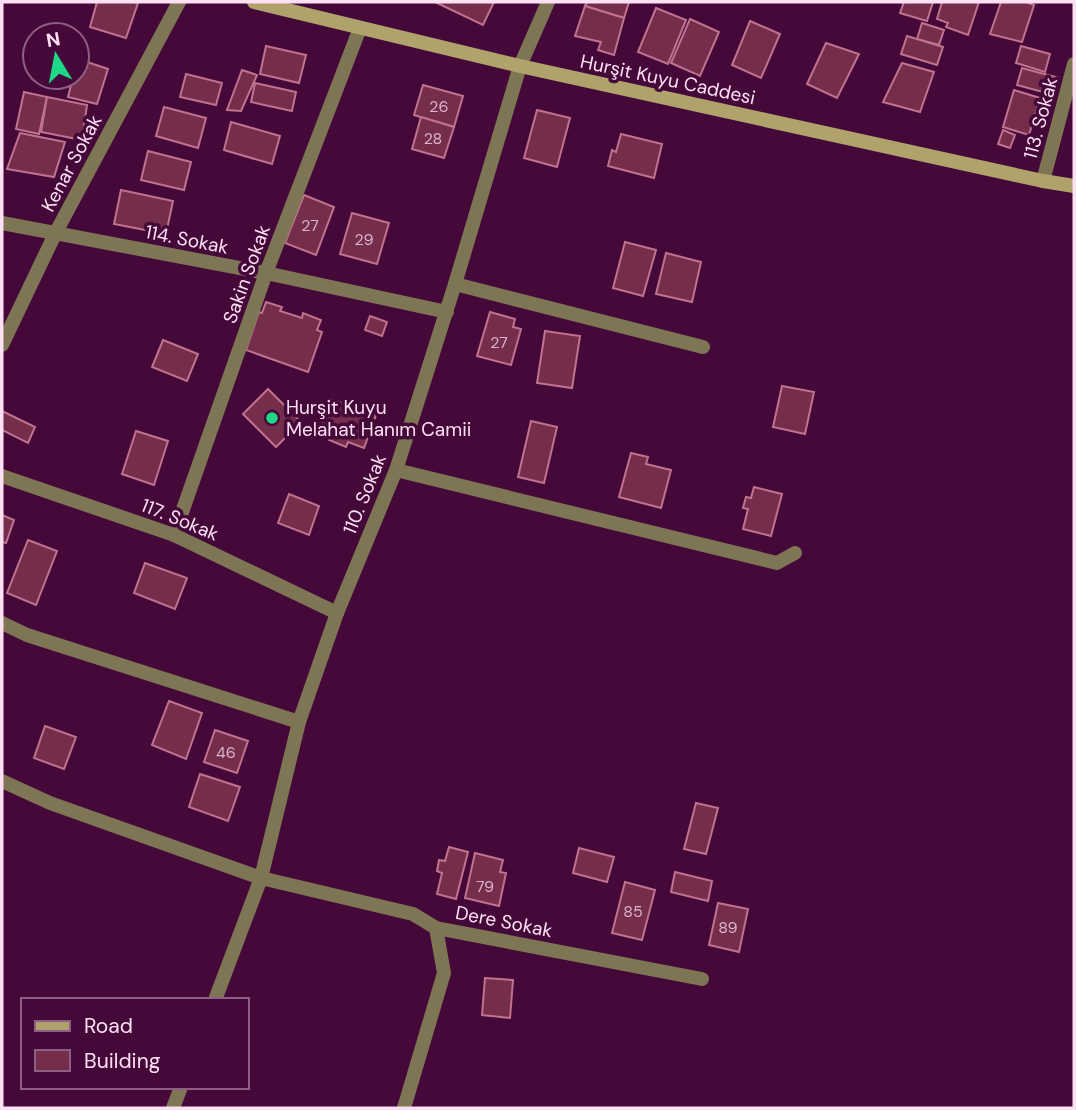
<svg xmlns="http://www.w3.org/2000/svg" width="1076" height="1110" font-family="'DM Sans',sans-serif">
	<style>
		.building { fill: #742d4a; stroke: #c0728e; stroke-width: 2 }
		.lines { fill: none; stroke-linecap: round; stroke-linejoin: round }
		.street { stroke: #7d7553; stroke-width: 14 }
		.secondary { stroke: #afa26a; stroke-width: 14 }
		.poi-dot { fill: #1fd887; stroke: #440939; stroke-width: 2.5 }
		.labels { text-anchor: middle; stroke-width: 7; stroke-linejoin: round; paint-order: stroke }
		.number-label { font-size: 16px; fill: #dcb3ca }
		.street-label { font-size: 19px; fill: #fee0f5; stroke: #440939 }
		.poi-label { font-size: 19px; fill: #fee0f5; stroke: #440939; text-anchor: start }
	</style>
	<rect width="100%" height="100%" fill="#440939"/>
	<g class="building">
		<polygon points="97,2 133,2 138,3 126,38 90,27"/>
		<polygon points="435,2 494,2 483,25"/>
		<polygon points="587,2 629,2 624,18 585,6"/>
		<polygon points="904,2 933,2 927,21 900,13"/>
		<polygon points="942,2 979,2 968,35 946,27 948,23 937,19"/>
		<polygon points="1001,2 1026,2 1034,5 1022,42 990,34"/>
		<polygon points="585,6 624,18 614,55 598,50 601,42 575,36"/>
		<polygon points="656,8 686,20 668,64 638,52"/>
		<polygon points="690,19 719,32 700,76 671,63"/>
		<polygon points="750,21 780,34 761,78 732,65"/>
		<polygon points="922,23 944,30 939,45 917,39"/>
		<polygon points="907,36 943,47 937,65 901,54"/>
		<polygon points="826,43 859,54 837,98 807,84"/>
		<polygon points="266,46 306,55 299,83 260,74"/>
		<polygon points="1021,46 1050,54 1045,72 1016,63"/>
		<polygon points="78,59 108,69 97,104 68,97 73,77 77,77"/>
		<polygon points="902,63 934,72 920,112 883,102"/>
		<polygon points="1022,68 1059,78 1054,95 1017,85"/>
		<polygon points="242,70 257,75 241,111 227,110"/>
		<polygon points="186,74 222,83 216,105 180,97"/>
		<polygon points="255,83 296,92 292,111 251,102"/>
		<polygon points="423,85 463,96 454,127 414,115"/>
		<polygon points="1014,90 1040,98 1029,135 1003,127"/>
		<polygon points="24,92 47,97 39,134 16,129"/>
		<polygon points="47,97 87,105 82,140 41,132"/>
		<polygon points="164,107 206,118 198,148 156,136"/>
		<polygon points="537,110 570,118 557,167 524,158"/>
		<polygon points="421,117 454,127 444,158 412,149"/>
		<polygon points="231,122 280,136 272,164 224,150"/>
		<polygon points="1003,130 1015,135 1010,148 998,144"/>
		<polygon points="20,133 65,142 54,177 7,169"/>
		<polygon points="621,134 662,144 654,178 608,166 612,150 616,152"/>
		<polygon points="148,151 191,162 184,190 141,180"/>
		<polygon points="121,190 173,201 166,234 114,224"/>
		<polygon points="304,195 334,207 316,255 285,243"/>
		<polygon points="352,213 389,223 377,264 340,254"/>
		<polygon points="625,242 656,250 643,296 613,288"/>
		<polygon points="666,253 701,262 692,302 656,294"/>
		<polygon points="266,302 282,307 280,311 302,318 303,313 321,320 317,330 322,332 308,372 246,350 259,312 262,313"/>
		<polygon points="490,312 515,319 513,327 521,329 511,365 477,356"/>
		<polygon points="370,316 387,322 382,336 365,330"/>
		<polygon points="545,331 580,336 572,388 537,383"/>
		<polygon points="163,340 198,354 187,381 152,367"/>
		<polygon points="782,386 814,392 805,434 773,427"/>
		<polygon points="268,389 301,422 276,447 243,414"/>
		<polygon points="331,399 376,415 364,448 348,442 346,447 329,440 330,435 319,432"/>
		<polygon points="2,411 35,427 28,443 2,430"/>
		<polygon points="531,421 557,427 544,483 518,477"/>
		<polygon points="136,431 168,441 154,485 122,474"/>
		<polygon points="631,453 648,457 646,464 671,470 661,508 619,497"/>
		<polygon points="754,487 782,494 771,536 743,529 748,509 743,508 746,497 751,498"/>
		<polygon points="289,494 319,506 309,535 278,523"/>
		<polygon points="2,515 14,520 6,543 2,542"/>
		<polygon points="28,540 57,551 36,605 7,593"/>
		<polygon points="145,563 187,578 175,609 134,593"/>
		<polygon points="169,701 202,713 186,759 152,745"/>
		<polygon points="45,726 76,737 64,769 34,758"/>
		<polygon points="215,730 248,741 237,773 204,762"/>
		<polygon points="200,774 240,787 228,821 189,807"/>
		<polygon points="696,803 718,808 706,854 684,849"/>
		<polygon points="449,847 468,852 456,899 437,894 442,873 437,871 439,860 445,861"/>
		<polygon points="579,848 614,857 607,882 573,873"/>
		<polygon points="475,853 503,860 500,872 506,873 499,906 465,898"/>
		<polygon points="675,872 712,881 708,901 671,892"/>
		<polygon points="625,882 655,890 642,940 612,933"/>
		<polygon points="718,903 748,909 739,952 709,945"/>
		<polygon points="485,978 513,980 510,1018 482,1015"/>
	</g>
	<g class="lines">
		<g class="street">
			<polyline points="1043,181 1074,64"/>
			<polyline points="2,223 266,273 447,312"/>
			<polyline points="455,284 703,347"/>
			<polyline points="2,345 55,234 179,2"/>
			<polyline points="396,470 777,563 795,553"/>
			<polyline points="2,476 174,535 337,613"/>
			<polyline points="174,535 266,273 360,28"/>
			<polyline points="2,623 27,635 299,722"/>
			<polyline points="2,781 50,803 261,878 413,914 436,928 702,979"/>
			<polyline points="215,1000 261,878 299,722 337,613 396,470 455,284 520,66 548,2"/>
			<polyline points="173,1108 181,1087"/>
			<polyline points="404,1108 444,973 436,928"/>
		</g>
		<polyline class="secondary" points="254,2 520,66 1043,181 1074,186"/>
	</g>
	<circle class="poi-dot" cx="272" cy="418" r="7"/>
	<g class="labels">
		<g class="number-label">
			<text x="439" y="112">26</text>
			<text x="433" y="144">28</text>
			<text x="310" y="231">27</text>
			<text x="364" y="245">29</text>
			<text x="499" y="348">27</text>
			<text x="226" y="758">46</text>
			<text x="485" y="892">79</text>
			<text x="633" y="917">85</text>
			<text x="728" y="933">89</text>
		</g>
		<g class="street-label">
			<text transform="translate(668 79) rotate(12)" y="7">Hurşit Kuyu Caddesi</text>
			<text transform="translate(1040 118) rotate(-75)" y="7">113. Sokak</text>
			<text transform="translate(71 163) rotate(-62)" y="7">Kenar Sokak</text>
			<text transform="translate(187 239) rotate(11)" y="7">114. Sokak</text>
			<text transform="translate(246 274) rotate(-70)" y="7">Sakin Sokak</text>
			<text transform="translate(364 494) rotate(-68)" y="7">110. Sokak</text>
			<text transform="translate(180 519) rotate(22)" y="7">117. Sokak</text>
			<text transform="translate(504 921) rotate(11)" y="7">Dere Sokak</text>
		</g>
		<g class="poi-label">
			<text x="286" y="414">Hurşit Kuyu<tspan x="286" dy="22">Melahat Hanım Camii</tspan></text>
		</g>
	</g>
	<rect width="1076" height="1110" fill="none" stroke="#fee0f5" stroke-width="7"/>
	<rect x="21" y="998" width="228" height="91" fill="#440939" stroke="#8e5f84" stroke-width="2"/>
	<rect x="35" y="1021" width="35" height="10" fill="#afa26a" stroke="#8e5f84" stroke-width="2"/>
	<text x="84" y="1033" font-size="21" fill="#fee0f5">Road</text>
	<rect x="35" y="1050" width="35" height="21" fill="#742d4a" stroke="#8e5f84" stroke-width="2"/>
	<text x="84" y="1068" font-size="21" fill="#fee0f5">Building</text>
	<g transform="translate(56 56) rotate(350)"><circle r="33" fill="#440939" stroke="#8e5f84" stroke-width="2"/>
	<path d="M0-5L12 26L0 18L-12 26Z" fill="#1fd887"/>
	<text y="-10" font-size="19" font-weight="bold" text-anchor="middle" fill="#fee0f5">N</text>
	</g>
</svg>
